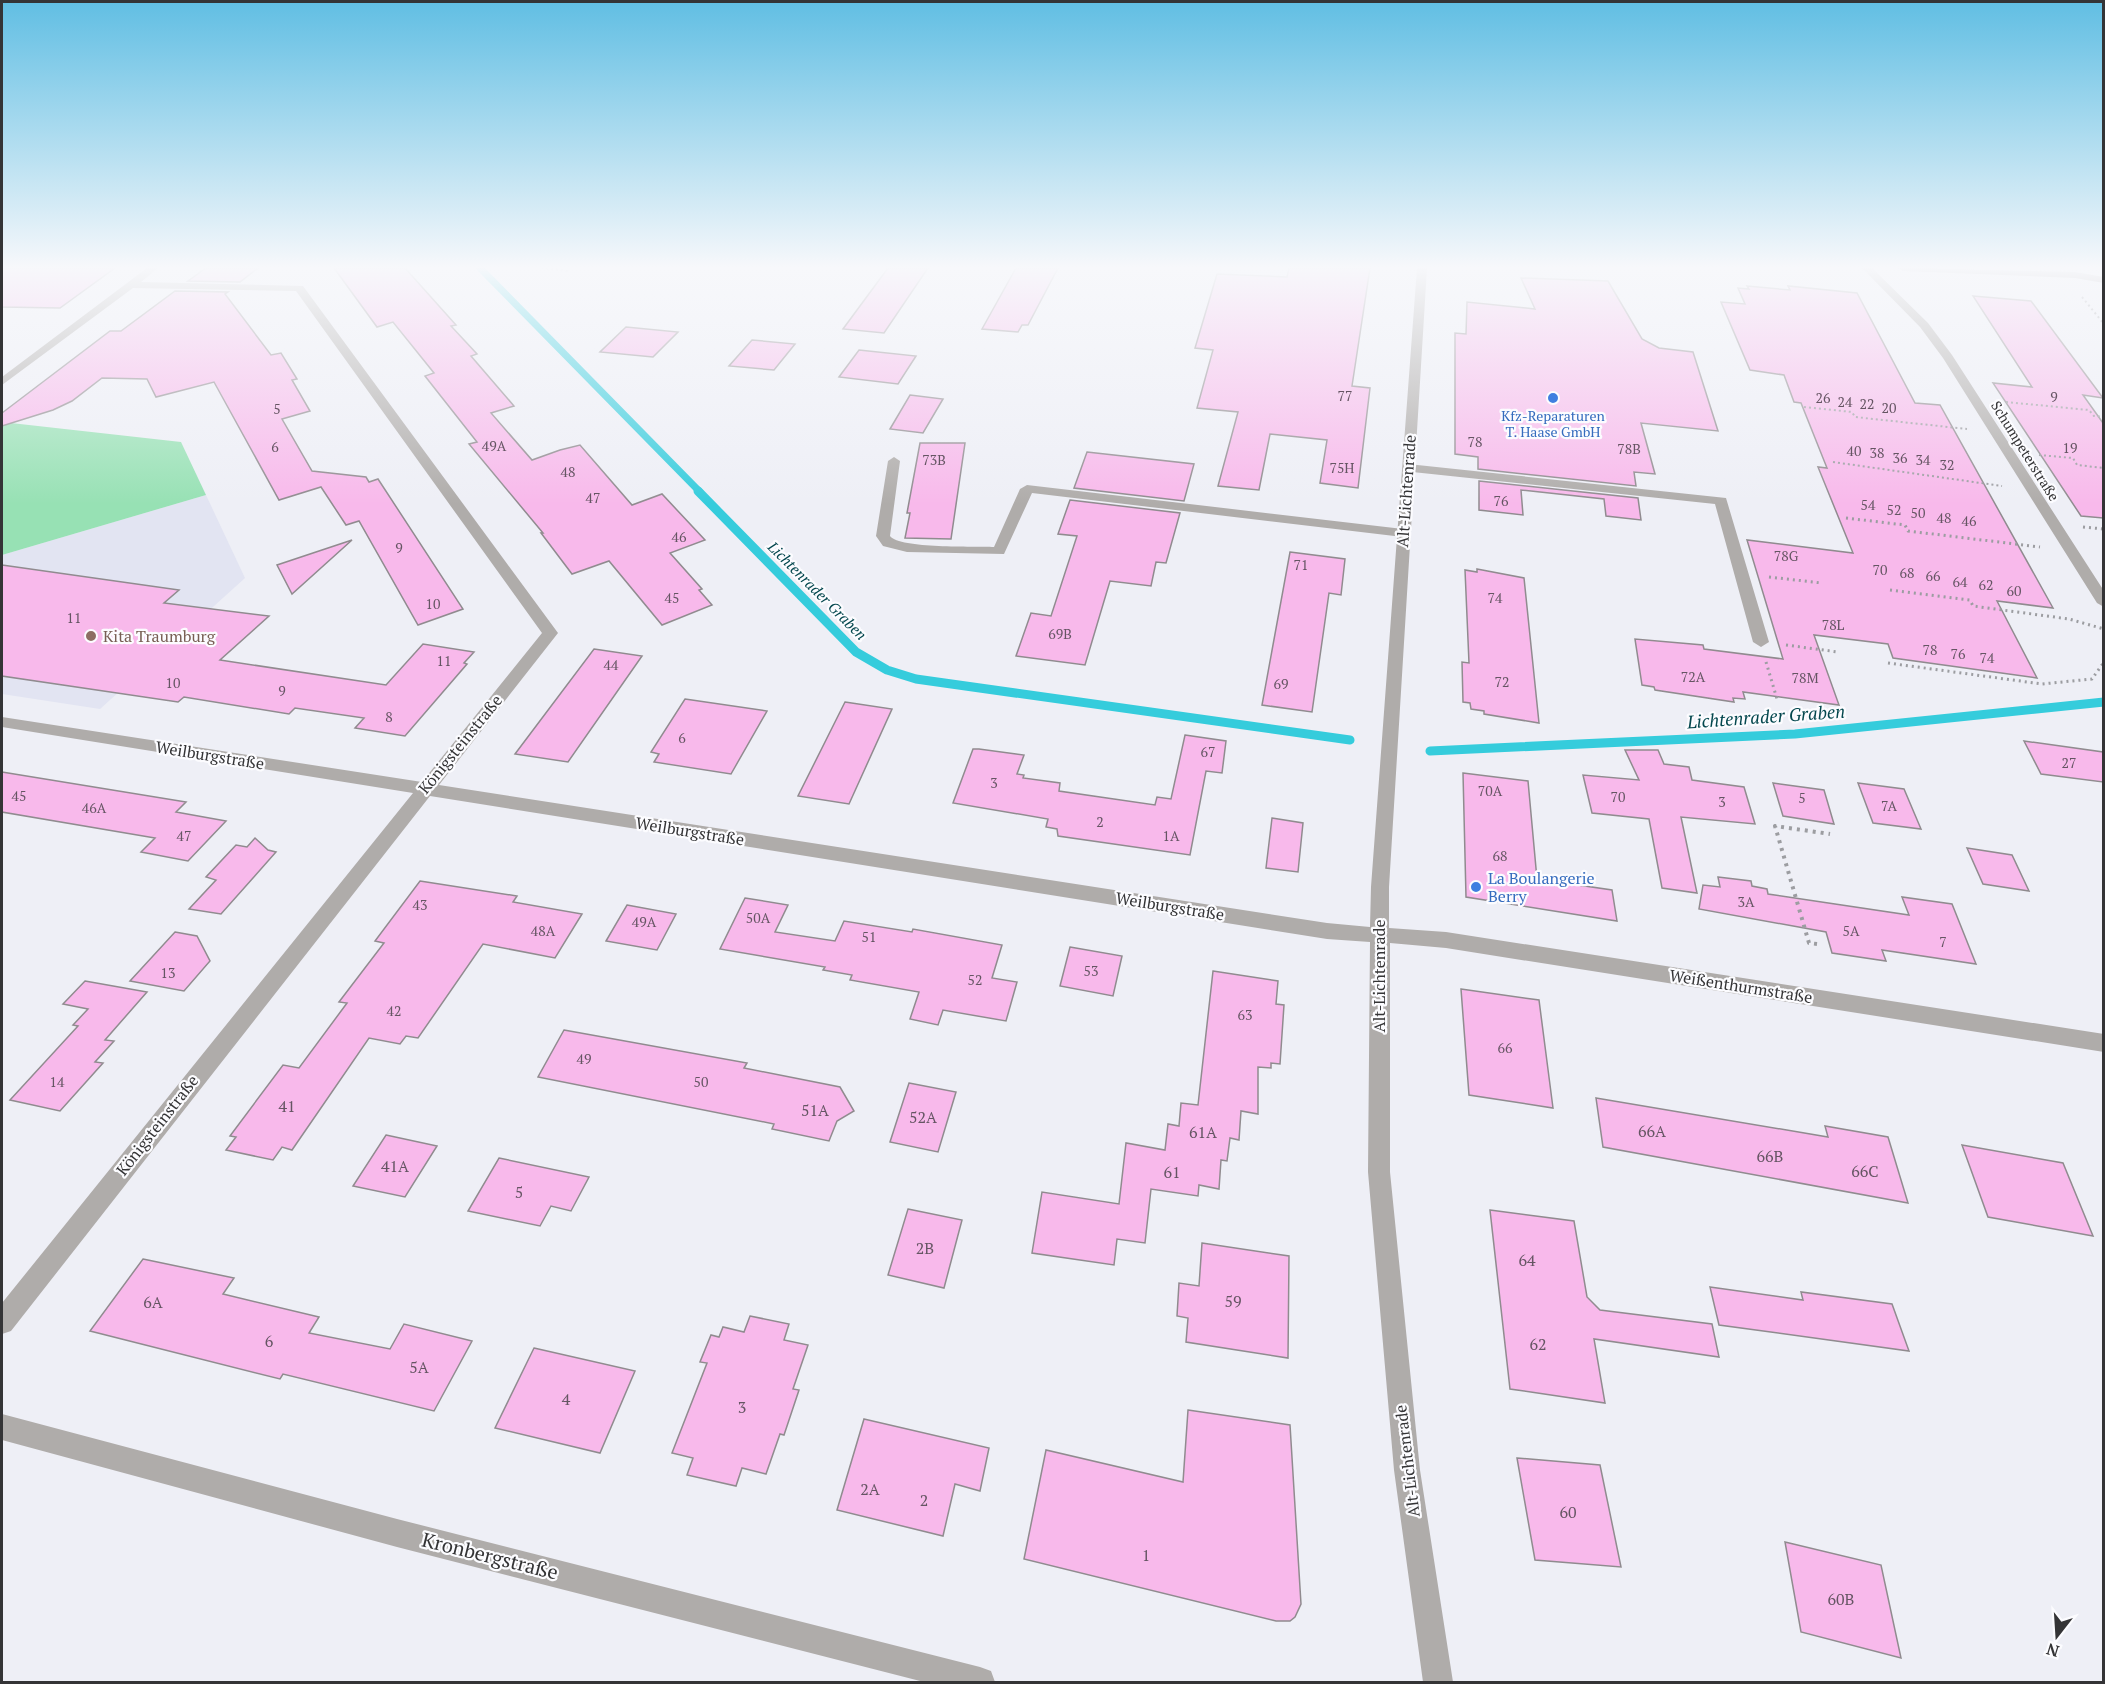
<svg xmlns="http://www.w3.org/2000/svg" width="2105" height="1684" font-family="'PT Serif',serif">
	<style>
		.built { fill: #e2e4f2 }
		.green { fill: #97e1b4 }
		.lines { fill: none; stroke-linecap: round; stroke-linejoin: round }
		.stream-far1 { stroke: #35ccdc; stroke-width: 7 }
		.stream { stroke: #35ccdc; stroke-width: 9 }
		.building { fill: #f8b9eb; stroke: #908b8f; stroke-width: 1.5 }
		.path-far2 { stroke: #9c9da1; stroke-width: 2; stroke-dasharray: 2 3; stroke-linecap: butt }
		.path-far1 { stroke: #9c9da1; stroke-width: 3; stroke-dasharray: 2 4; stroke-linecap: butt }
		.path { stroke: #9c9da1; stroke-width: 4; stroke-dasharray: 3 5; stroke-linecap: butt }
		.lane { fill: #afacaa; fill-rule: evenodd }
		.street { fill: #afacaa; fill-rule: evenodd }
		.secondary { fill: #908b89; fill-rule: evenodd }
		.shop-dot { fill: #3f7fe0; stroke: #fcfcff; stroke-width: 2 }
		.education-dot { fill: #8d6e63; stroke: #fcfcff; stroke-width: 2 }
		.labels { text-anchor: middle; stroke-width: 4.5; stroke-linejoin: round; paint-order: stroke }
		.number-label { font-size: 14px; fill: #655563 }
		.far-shop-label { font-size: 14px; fill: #366cbe; stroke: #fcfcff }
		.far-street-label { font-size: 14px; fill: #343436; stroke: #fcfcff }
		.far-water-label { font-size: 15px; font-style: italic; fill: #04474e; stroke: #fcfcff }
		.street-label { font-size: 16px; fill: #343436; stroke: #fcfcff }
		.education-label { font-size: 16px; fill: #785e54; stroke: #fcfcff; text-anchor: start }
		.shop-label { font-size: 16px; fill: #366cbe; stroke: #fcfcff; text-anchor: start }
		.near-number-label { font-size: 16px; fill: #655563 }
		.water-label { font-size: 18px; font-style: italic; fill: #04474e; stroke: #fcfcff }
		.near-street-label { font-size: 20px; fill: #343436; stroke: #fcfcff }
	</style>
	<rect width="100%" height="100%" fill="#eeeff6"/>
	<polygon class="built" points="206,495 245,578 100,709 2,694 2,555"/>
	<polygon class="green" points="2,422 181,442 206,495 2,555"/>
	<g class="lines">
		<polyline class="stream-far1" points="480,268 700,492"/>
		<g class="stream">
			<polyline points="698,491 856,652 887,670 916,679 1350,740"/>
			<polyline points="1430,751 1795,734 2104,702"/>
		</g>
	</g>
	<g class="building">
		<polygon points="2,268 115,268 60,308 2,307"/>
		<polygon points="206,268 258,268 240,282 188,281"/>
		<polygon points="334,268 405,268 456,325 451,326 477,354 471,356 514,406 491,413 532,460 560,450 580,445 632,505 662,494 705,540 670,553 702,589 699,590 712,605 662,625 609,561 572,574 541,533 543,533 469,444 477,442 425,376 434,373 393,322 377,327"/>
		<polygon points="888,268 928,268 884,333 843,329"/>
		<polygon points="1016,268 1058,268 1028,325 1022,325 1018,332 982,329"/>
		<polygon points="1289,268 1370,268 1352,386 1370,388 1358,488 1320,483 1327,440 1270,434 1259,490 1218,486 1238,412 1197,408 1213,350 1195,348 1217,274 1287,277"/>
		<polygon points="1521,278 1608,281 1642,339 1659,348 1693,352 1718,431 1641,423 1655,474 1634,472 1636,486 1478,469 1478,457 1455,454 1455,333 1466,334 1467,302 1535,309"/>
		<polygon points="1747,286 1790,290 1788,286 1857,293 1915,403 1940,405 2053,608 1997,601 2037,678 1893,658 1888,644 1814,635 1839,705 1743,692 1745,699 1733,698 1734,702 1655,690 1654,687 1642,685 1635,639 1703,645 1704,649 1783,659 1747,540 1853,553 1818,467 1827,468 1801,403 1794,402 1784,375 1750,370 1721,302 1745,304 1738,288 1749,289"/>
		<polygon points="175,291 228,292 225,294 271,355 281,353 297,379 292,380 310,411 282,419 312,471 366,477 369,482 378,479 463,609 418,625 359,521 346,525 321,487 279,500 214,382 156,397 147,379 102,378 72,401 53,410 2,426 2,413 110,331 121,331"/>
		<polygon points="1973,296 2031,301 2103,398 2083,395 2103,423 2103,518 2081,516 1993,383 2032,387"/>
		<polygon points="626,327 678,332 653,357 600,352"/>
		<polygon points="752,340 795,344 774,370 729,366"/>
		<polygon points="859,350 916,356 898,384 839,377"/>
		<polygon points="910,395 943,399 923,433 890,429"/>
		<polygon points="920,443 965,443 951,539 905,538 910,513 907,513"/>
		<polygon points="1087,452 1194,464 1184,501 1074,488"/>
		<polygon points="1479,481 1638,498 1641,520 1606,516 1604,499 1521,490 1523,515 1479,510"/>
		<polygon points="1070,500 1180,513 1166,563 1156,562 1151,586 1110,581 1085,665 1016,656 1031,613 1051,616 1077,536 1058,534"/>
		<polygon points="352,540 292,594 277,565"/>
		<polygon points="1290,552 1345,559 1341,595 1329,593 1312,712 1262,705"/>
		<polygon points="2,565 179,590 164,603 269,616 220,660 386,685 423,644 474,652 464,663 467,664 405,736 355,728 364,718 295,708 289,714 184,697 178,702 2,676"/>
		<polygon points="1477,569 1524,578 1539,723 1484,714 1484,711 1471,709 1470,703 1463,702 1462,662 1469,663 1465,570 1477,572"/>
		<polygon points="594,649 642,656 568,762 515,754"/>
		<polygon points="685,699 767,711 731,774 654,762 659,754 651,752"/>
		<polygon points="845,702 892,709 849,804 798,796"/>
		<polygon points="1185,735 1226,741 1222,773 1206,771 1190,855 1058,836 1057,829 1046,827 1048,819 953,803 973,749 979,749 1024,755 1017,774 1024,775 1023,778 1060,783 1059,791 1155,805 1157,797 1171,799"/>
		<polygon points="2024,741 2103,752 2103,782 2041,774"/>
		<polygon points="1625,750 1658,750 1664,764 1689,767 1692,780 1744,787 1755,824 1681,817 1697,893 1662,888 1649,819 1592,813 1583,775 1639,780"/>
		<polygon points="2,772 186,802 176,812 226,821 188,861 141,852 155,838 2,812"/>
		<polygon points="1463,773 1528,781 1537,879 1612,890 1617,921 1466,897"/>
		<polygon points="1773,783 1824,790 1834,824 1783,816"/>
		<polygon points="1858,783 1904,789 1921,829 1873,823"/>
		<polygon points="1272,818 1303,823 1298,872 1266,868"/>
		<polygon points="255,838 268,850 276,852 221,914 189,909 216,880 206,877 236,845 247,847"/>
		<polygon points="1967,848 2012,855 2029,891 1983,884"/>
		<polygon points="1718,877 1751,881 1752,886 1767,889 1768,894 1909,915 1902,897 1952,904 1976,964 1882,950 1886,961 1832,953 1826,932 1699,909 1703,885 1720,887"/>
		<polygon points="420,881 517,896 513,902 582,914 555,958 483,944 418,1038 406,1036 400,1044 369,1038 292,1150 282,1147 273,1160 226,1150 236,1137 230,1136 283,1065 299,1068 347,1003 339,1002 384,943 375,941"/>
		<polygon points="745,898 788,905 775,932 835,941 844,921 912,932 913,929 1002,945 992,978 1017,982 1006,1021 943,1010 938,1025 910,1019 919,992 850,980 852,975 823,970 825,967 720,949"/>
		<polygon points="627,905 676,914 657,950 606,941"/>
		<polygon points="175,932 197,936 210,961 184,991 130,981"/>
		<polygon points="1070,947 1122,956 1113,996 1060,986"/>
		<polygon points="1213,971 1278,981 1276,1004 1284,1005 1280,1064 1271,1063 1271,1068 1258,1067 1258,1114 1241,1111 1239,1140 1230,1138 1227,1161 1221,1160 1219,1189 1199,1185 1198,1196 1151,1189 1145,1243 1117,1239 1114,1265 1032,1253 1042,1192 1119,1204 1126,1143 1165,1150 1168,1124 1179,1126 1181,1103 1198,1105"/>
		<polygon points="85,981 147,992 105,1040 114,1041 95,1062 103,1063 60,1111 10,1100 78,1026 73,1025 88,1009 63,1004"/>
		<polygon points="1461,989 1539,1000 1553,1108 1469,1095"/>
		<polygon points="564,1030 747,1063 744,1068 840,1087 854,1111 837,1121 829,1141 772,1129 774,1124 538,1077"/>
		<polygon points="909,1083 956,1092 938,1152 890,1142"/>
		<polygon points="1596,1098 1828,1137 1825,1126 1888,1137 1908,1203 1603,1147"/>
		<polygon points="386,1135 437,1146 405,1197 353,1186"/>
		<polygon points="1962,1145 2063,1163 2093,1236 1988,1217"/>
		<polygon points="499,1158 589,1177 571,1211 551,1206 540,1226 468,1211"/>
		<polygon points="908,1209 962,1220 944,1288 888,1275"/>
		<polygon points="1490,1210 1574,1221 1587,1297 1600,1310 1712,1324 1719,1357 1594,1339 1605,1403 1510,1389"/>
		<polygon points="1202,1243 1289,1256 1288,1358 1186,1342 1188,1318 1177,1316 1179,1283 1199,1286"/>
		<polygon points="143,1259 234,1278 223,1294 319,1317 309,1333 390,1349 404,1324 472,1341 434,1411 283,1374 280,1379 90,1331"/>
		<polygon points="1710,1287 1803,1300 1801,1292 1892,1304 1909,1351 1719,1325"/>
		<polygon points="750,1316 789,1324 784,1340 808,1345 793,1389 799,1390 784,1435 780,1434 766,1474 742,1468 736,1486 687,1475 693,1458 672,1453 707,1363 700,1362 711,1335 719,1337 723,1327 744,1332"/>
		<polygon points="534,1348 635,1371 600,1453 495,1428"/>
		<polygon points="1188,1410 1290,1425 1301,1604 1295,1617 1290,1621 1276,1621 1024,1559 1046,1450 1183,1482"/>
		<polygon points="864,1419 989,1448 980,1491 955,1484 943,1536 837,1510"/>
		<polygon points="1517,1458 1600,1465 1621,1567 1535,1560"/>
		<polygon points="1785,1542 1881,1565 1901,1658 1801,1632"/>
	</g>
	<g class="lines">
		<g class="path-far2">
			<polyline points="541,268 570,271"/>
			<polyline points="2082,297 2104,324"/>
			<polyline points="2006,402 2089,410 2094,416 2104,417"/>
			<polyline points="1804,407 1852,412 1855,417 1967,429"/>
			<polyline points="2039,455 2073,458 2077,465 2104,468"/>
			<polyline points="1833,462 2002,486"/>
		</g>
		<g class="path-far1">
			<polyline points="1846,518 1905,525 1908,531 2040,547"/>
			<polyline points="2083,527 2104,529"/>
			<polyline points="1769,577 1822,583"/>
			<polyline points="1890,590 1970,600 1973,606 2069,619 2104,629"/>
			<polyline points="1786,645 1838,652"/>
			<polyline points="1766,662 1777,699"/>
			<polyline points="1888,663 2042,684 2092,679 2104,662"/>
		</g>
		<polyline class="path" points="1817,944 1809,943 1775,826 1830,834"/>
		<g class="lane">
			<path d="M894 457 900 461 890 536C900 549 975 546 994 547L1020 489 1027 485 1403 529 1410 533 1403 537 1032 493 1004 554 907 552 883 546 876 536 888 461Z"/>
			<polygon points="1408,464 1726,498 1769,642 1761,647 1753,642 1715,504 1403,471 1402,468"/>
		</g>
		<g class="street">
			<polygon points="147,268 158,268 141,282 303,286 558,633 439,785 1327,923 1370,927 1371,887 1417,268 1427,268 1389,887 1389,928 1446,932 2104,1034 2104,1052 1446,948 1390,943 1390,1172 1420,1470 1453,1682 1423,1682 1394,1470 1368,1172 1370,942 1327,939 430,796 11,1331 2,1334 2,1303 413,793 2,727 2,717 422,782 542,633 296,291 133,288 2,385 2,377"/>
			<polygon points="1862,268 1872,268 1928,323 1952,355 2104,591 2104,607 2097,603 1943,358 1920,327"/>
			<polygon points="2,1414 397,1519 980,1667 991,1671 995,1682 924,1682 397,1547 2,1440"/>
		</g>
		<polygon class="secondary" points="1898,268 2075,272 2104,277 2104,283 2075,278 1903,271"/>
	</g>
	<linearGradient id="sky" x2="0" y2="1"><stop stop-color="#60bee3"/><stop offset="0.53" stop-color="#f7f8fb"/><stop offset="1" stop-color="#f7f8fb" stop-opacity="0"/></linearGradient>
	<rect width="2105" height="504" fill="url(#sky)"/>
	<g class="shop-dot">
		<circle cx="1553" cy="398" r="6"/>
		<circle cx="1476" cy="887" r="6"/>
	</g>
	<circle class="education-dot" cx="91" cy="636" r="6"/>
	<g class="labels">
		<g class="number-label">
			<text x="1345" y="401">77</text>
			<text x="2054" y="402">9</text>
			<text x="1823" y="403">26</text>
			<text x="1845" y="407">24</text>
			<text x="1867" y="409">22</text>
			<text x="1889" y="413">20</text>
			<text x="277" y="414">5</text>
			<text x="1475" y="447">78</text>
			<text x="494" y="451">49A</text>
			<text x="275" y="452">6</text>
			<text x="2070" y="453">19</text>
			<text x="1629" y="454">78B</text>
			<text x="1854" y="456">40</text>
			<text x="1877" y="458">38</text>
			<text x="1900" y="463">36</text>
			<text x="934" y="465">73B</text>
			<text x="1923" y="465">34</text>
			<text x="1947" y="470">32</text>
			<text x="1342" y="473">75H</text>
			<text x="568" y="477">48</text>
			<text x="593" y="503">47</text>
			<text x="1501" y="506">76</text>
			<text x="1868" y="510">54</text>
			<text x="1894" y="515">52</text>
			<text x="1918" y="518">50</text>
			<text x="1944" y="523">48</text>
			<text x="1969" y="526">46</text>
			<text x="679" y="542">46</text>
			<text x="399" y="553">9</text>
			<text x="1786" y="561">78G</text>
			<text x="1301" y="570">71</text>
			<text x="1880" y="575">70</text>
			<text x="1907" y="578">68</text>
			<text x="1933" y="581">66</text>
			<text x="1960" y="587">64</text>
			<text x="1986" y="590">62</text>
			<text x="2014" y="596">60</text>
			<text x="672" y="603">45</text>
			<text x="1495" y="603">74</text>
			<text x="433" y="609">10</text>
			<text x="74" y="623">11</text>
			<text x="1833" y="630">78L</text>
			<text x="1060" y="639">69B</text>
			<text x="1930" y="655">78</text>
			<text x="1958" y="659">76</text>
			<text x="1987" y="663">74</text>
			<text x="444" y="666">11</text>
			<text x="611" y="670">44</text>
			<text x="1693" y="682">72A</text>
			<text x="1805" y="683">78M</text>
			<text x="1502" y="687">72</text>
			<text x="173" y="688">10</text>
			<text x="1281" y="689">69</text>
			<text x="282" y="696">9</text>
			<text x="389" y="722">8</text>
			<text x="682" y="743">6</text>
			<text x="1208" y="757">67</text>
			<text x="2069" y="768">27</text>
			<text x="994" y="788">3</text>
			<text x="1490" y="796">70A</text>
			<text x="19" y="801">45</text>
			<text x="1618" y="802">70</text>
			<text x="1802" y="803">5</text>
			<text x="1722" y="807">3</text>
			<text x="1889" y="811">7A</text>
			<text x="94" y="813">46A</text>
			<text x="1100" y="827">2</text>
			<text x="184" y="841">47</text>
			<text x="1171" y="841">1A</text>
			<text x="1500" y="861">68</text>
			<text x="1746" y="907">3A</text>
			<text x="420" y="910">43</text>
			<text x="758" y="923">50A</text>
			<text x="644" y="927">49A</text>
			<text x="543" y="936">48A</text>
			<text x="1851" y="936">5A</text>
			<text x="869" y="942">51</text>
			<text x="1943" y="947">7</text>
			<text x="1091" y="976">53</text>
			<text x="168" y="978">13</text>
			<text x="975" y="985">52</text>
			<text x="394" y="1016">42</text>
			<text x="1245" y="1020">63</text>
			<text x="1505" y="1053">66</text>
			<text x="584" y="1064">49</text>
			<text x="57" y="1087">14</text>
			<text x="701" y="1087">50</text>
		</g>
		<g class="far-shop-label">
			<text x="1553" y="421">Kfz-Reparaturen<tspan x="1553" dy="16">T. Haase GmbH</tspan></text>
		</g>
		<g class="far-street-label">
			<text transform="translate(2025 451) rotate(58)" y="5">Schumpeterstraße</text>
		</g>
		<g class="far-water-label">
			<text transform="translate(817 591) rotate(45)" y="5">Lichtenrader Graben</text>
		</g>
		<g class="street-label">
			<text transform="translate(1406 491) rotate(-86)" y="6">Alt-Lichtenrade</text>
			<text transform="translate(460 744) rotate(-51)" y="6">Königsteinstraße</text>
			<text transform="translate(210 755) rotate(9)" y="6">Weilburgstraße</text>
			<text transform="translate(690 831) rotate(9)" y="6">Weilburgstraße</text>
			<text transform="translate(1170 906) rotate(9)" y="6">Weilburgstraße</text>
			<text transform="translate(1379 976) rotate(-90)" y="6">Alt-Lichtenrade</text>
			<text transform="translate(1741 986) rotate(9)" y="6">Weißenthurmstraße</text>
			<text transform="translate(157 1125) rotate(-52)" y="6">Königsteinstraße</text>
			<text transform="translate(1407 1461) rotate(-97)" y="6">Alt-Lichtenrade</text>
		</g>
		<g class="education-label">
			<text x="103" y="642">Kita Traumburg</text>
		</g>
		<g class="shop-label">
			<text x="1488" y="884">La Boulangerie<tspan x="1488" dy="18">Berry</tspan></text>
		</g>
		<g class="near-number-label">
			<text x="287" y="1112">41</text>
			<text x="815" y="1116">51A</text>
			<text x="923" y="1123">52A</text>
			<text x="1652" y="1137">66A</text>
			<text x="1203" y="1138">61A</text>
			<text x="1770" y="1162">66B</text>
			<text x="395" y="1172">41A</text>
			<text x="1865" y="1177">66C</text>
			<text x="1172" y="1178">61</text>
			<text x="519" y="1198">5</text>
			<text x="925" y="1254">2B</text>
			<text x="1527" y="1266">64</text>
			<text x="1233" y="1307">59</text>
			<text x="153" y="1308">6A</text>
			<text x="269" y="1347">6</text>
			<text x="1538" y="1350">62</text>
			<text x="419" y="1373">5A</text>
			<text x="566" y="1405">4</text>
			<text x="742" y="1413">3</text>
			<text x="870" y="1495">2A</text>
			<text x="924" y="1506">2</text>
			<text x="1568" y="1518">60</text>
			<text x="1146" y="1561">1</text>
			<text x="1841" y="1605">60B</text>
		</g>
		<g class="water-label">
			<text transform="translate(1766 717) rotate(-4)" y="6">Lichtenrader Graben</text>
		</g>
		<g class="near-street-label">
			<text transform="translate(490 1556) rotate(14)" y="7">Kronbergstraße</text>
		</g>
	</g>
	<rect width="2105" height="1684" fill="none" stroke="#343436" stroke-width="6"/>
	<g transform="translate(2057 1636) rotate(197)" stroke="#fcfcff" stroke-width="4.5" paint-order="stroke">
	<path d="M0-4.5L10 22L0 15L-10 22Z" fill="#343436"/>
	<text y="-9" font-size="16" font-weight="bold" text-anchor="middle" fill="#343436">N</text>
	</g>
</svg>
